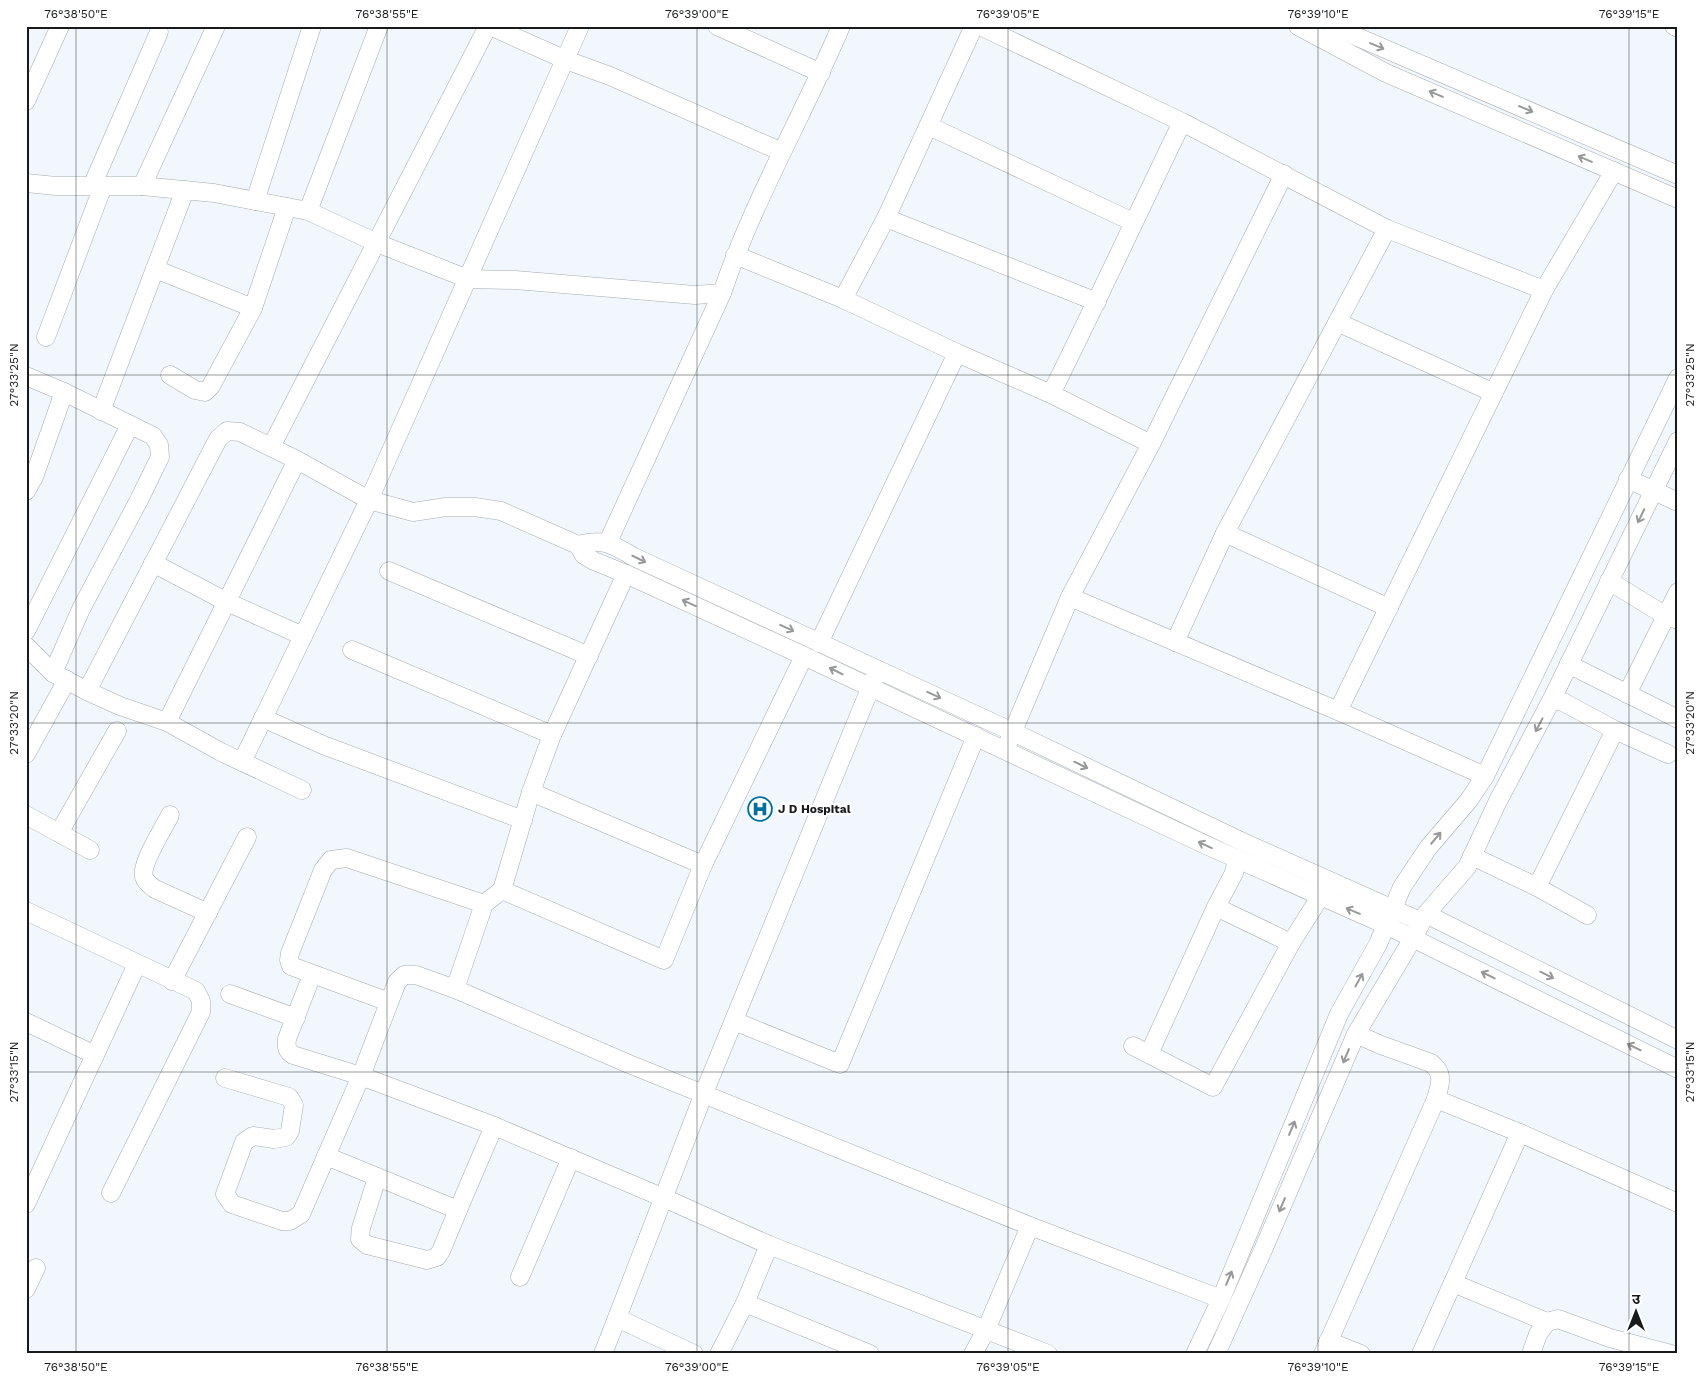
<svg xmlns="http://www.w3.org/2000/svg" width="1704" height="1380" font-family="'Work Sans','Noto Sans Devanagari',sans-serif">
	<style>
		.lines { fill: none; stroke-linecap: round; stroke-linejoin: round }
		.minor-casing { stroke: #a6abb2; stroke-width: 19 }
		.minor { stroke: #fff; stroke-width: 18 }
		.oneway { stroke: #979899 }
		.ticks { fill: none; stroke: #181a1c; stroke-width: 1; stroke-opacity: 0.45 }
		.labels { text-anchor: middle; stroke-width: 4.5; stroke-linejoin: round; paint-order: stroke }
		.poi-label { font-size: 12px; font-weight: bold; fill: #181a1c; stroke: #fff; text-anchor: start }
		.neatline { fill: none; stroke: #181a1c; stroke-width: 2 }
		.ticks-label { font-size: 12px; text-anchor: middle; fill: #181a1c }
	</style>
	<rect width="100%" height="100%" fill="#f2f7fe"/>
	<g class="lines">
		<g class="minor-casing">
			<g id="minor">
				<polyline points="490,26 566,60 610,76 782,152"/>
				<polyline points="717,26 821,73"/>
				<polyline points="980,26 1182,122 1387,229 1544,290"/>
				<polyline points="1298,26 1386,73 1678,199"/>
				<polyline points="1332,26 1678,175"/>
				<polyline points="1674,26 1678,28"/>
				<polyline points="26,101 60,26"/>
				<polyline points="929,126 1133,222"/>
				<polyline points="26,183 56,186 142,186 214,193 308,211 377,243 468,279 515,280 695,295 722,293"/>
				<polyline points="92,186 159,32"/>
				<polyline points="142,186 216,26"/>
				<polyline points="255,201 312,26"/>
				<polyline points="308,211 379,26"/>
				<polyline points="886,218 1097,302"/>
				<polyline points="735,255 843,299 957,353 1051,394 1151,444"/>
				<polyline points="155,269 253,308"/>
				<polyline points="843,299 886,218 974,26"/>
				<polyline points="1337,322 1494,393"/>
				<polyline points="46,337 103,186"/>
				<polyline points="170,375 195,390 205,392 211,386 253,308 287,207"/>
				<polyline points="26,376 64,392 153,436 159,445 160,457 139,500 81,609 53,673"/>
				<path d="M1051 394C1096 304 1138 213 1182 122"/>
				<polyline points="101,411 185,190"/>
				<polyline points="271,447 488,26"/>
				<polyline points="1628,479 1678,502"/>
				<polyline points="26,491 34,477 64,392"/>
				<polyline points="1225,533 1389,608"/>
				<path d="M608 542 722 293C753 201 803 116 841 26"/>
				<path d="M578 545C604 538 612 544 634 557L1013 732 1245 843 1422 922"/>
				<polyline points="153,563 227,602 303,636"/>
				<polyline points="389,571 589,656"/>
				<polyline points="1609,581 1666,616 1678,620"/>
				<polyline points="1070,597 1338,711 1485,776"/>
				<polyline points="26,631 130,425"/>
				<polyline points="1175,642 1225,533 1387,229"/>
				<polyline points="819,643 957,353"/>
				<polyline points="26,646 53,673 87,691 120,706 167,722 221,752 302,790"/>
				<polyline points="352,650 552,735"/>
				<polyline points="1569,663 1574,667 1678,719"/>
				<polyline points="87,691 218,439 227,431 240,432 297,460 369,500 413,512 446,507 475,507 501,511 578,545 584,555 594,561 626,574 804,656 1208,846 1386,925 1678,1069"/>
				<polyline points="1627,694 1678,592"/>
				<polyline points="1552,699 1563,702 1615,730 1668,754"/>
				<polyline points="1338,711 1544,290 1614,171"/>
				<polyline points="263,718 323,745 523,820"/>
				<polyline points="167,722 297,460"/>
				<polyline points="1008,743 1070,597 1151,444 1284,174"/>
				<polyline points="26,754 67,680"/>
				<polyline points="242,762 369,500 580,26"/>
				<polyline points="531,792 703,865"/>
				<polyline points="26,815 90,850"/>
				<path d="M170 815C164 828 140 864 144 877 146 883 150 885 155 889L208 913"/>
				<polyline points="59,833 117,731"/>
				<polyline points="1472,856 1537,887 1587,915"/>
				<polyline points="1537,887 1615,730"/>
				<polyline points="502,890 664,960 703,865 804,656"/>
				<polyline points="1216,907 1291,943"/>
				<polyline points="26,911 196,991 201,1001 201,1012 111,1193"/>
				<polyline points="1426,914 1678,1040"/>
				<polyline points="172,981 247,837"/>
				<path d="M308 985 287 1039C286 1047 287 1051 293 1055L361 1076 494 1126 664 1198 769 1245 1048 1354"/>
				<polyline points="455,989 484,904 502,890 531,792 552,735 626,574"/>
				<polyline points="230,994 296,1018"/>
				<polyline points="389,1002 291,966 289,960 290,953 323,870 331,860 347,858 484,904"/>
				<polyline points="734,1021 840,1064 976,736"/>
				<polyline points="26,1022 95,1055"/>
				<polyline points="1133,1046 1213,1087 1291,943 1320,897"/>
				<polyline points="1149,1054 1216,907 1234,873 1237,859"/>
				<polyline points="225,1078 289,1097 294,1105 290,1131 286,1137 274,1139 253,1136 244,1142 225,1194 232,1204 282,1221 290,1221 301,1214 361,1076 397,982 404,975 416,975 455,989 629,1064 1030,1226 1221,1299"/>
				<polyline points="1436,1099 1520,1133 1678,1203"/>
				<polyline points="326,1156 458,1210 494,1126"/>
				<polyline points="377,1178 361,1228 360,1239 367,1245 427,1260 437,1257 441,1251 458,1210"/>
				<polyline points="26,1204 137,964"/>
				<polyline points="520,1277 571,1158"/>
				<polyline points="1453,1283 1547,1322"/>
				<polyline points="26,1289 36,1268"/>
				<polyline points="745,1303 870,1354"/>
				<polyline points="617,1318 694,1354"/>
				<polyline points="1328,1341 1361,1354"/>
				<polyline points="603,1354 704,1093 874,679"/>
				<polyline points="719,1354 745,1303 769,1245"/>
				<polyline points="973,1354 986,1330 1030,1226"/>
				<polyline points="1195,1354 1221,1299 1339,1014 1378,944 1402,887 1428,848 1469,800 1485,776 1678,378"/>
				<polyline points="1216,1354 1263,1250 1356,1034 1413,938 1426,914 1467,867 1498,801 1552,699 1678,441"/>
				<path d="M1323 1354 1436 1099C1440 1084 1445 1074 1431 1063L1381 1045 1356 1034"/>
				<polyline points="1421,1354 1520,1133"/>
				<polyline points="1531,1354 1538,1334 1547,1322 1558,1319 1610,1338 1671,1354"/>
			</g>
		</g>
		<use href="#minor" class="minor"/>
	</g>
	<defs><path id="oneway-shaft" d="M-6 0H5M1.5-3L5.5 0L1.5 3" fill="none" stroke-width="1.6" stroke-linecap="round" stroke-linejoin="round" transform="scale(1.25)"/></defs>
	<g class="oneway">
		<use href="#oneway-shaft" transform="translate(1377 46) rotate(23)"/>
		<use href="#oneway-shaft" transform="translate(1436 94) rotate(-157)"/>
		<use href="#oneway-shaft" transform="translate(1526 109) rotate(23)"/>
		<use href="#oneway-shaft" transform="translate(1585 159) rotate(-157)"/>
		<use href="#oneway-shaft" transform="translate(1641 516) rotate(116)"/>
		<use href="#oneway-shaft" transform="translate(639 559) rotate(26)"/>
		<use href="#oneway-shaft" transform="translate(689 603) rotate(-155)"/>
		<use href="#oneway-shaft" transform="translate(787 628) rotate(25)"/>
		<use href="#oneway-shaft" transform="translate(836 671) rotate(-154)"/>
		<use href="#oneway-shaft" transform="translate(934 695) rotate(25)"/>
		<use href="#oneway-shaft" transform="translate(1539 725) rotate(118)"/>
		<use href="#oneway-shaft" transform="translate(1081 765) rotate(26)"/>
		<use href="#oneway-shaft" transform="translate(1436 838) rotate(-50)"/>
		<use href="#oneway-shaft" transform="translate(1205 845) rotate(-155)"/>
		<use href="#oneway-shaft" transform="translate(1353 911) rotate(-157)"/>
		<use href="#oneway-shaft" transform="translate(1488 975) rotate(-154)"/>
		<use href="#oneway-shaft" transform="translate(1547 975) rotate(27)"/>
		<use href="#oneway-shaft" transform="translate(1359 980) rotate(-61)"/>
		<use href="#oneway-shaft" transform="translate(1634 1047) rotate(-154)"/>
		<use href="#oneway-shaft" transform="translate(1346 1056) rotate(113)"/>
		<use href="#oneway-shaft" transform="translate(1292 1128) rotate(-67)"/>
		<use href="#oneway-shaft" transform="translate(1282 1205) rotate(113)"/>
		<use href="#oneway-shaft" transform="translate(1229 1278) rotate(-67)"/>
	</g>
	<path class="ticks" d="M26 26H1678M76 26V1354M387 26V1354M697 26V1354M1008 26V1354M1318 26V1354M1629 26V1354M26 375H1678M26 723H1678M26 1072H1678"/>
	<defs>
		<g id="hospital-ring" transform="scale(1.25)"><circle r="9.5" fill="#fff" stroke="#03709c" stroke-width="1.5"/><path d="M-5-5h3v3.5h4V-5h3V5h-3V1.5h-4V5h-3Z" fill="#03709c"/></g>
	</defs>
	<g fill-rule="evenodd">
		<use href="#hospital-ring" x="760" y="809"/>
	</g>
	<g class="labels">
		<g class="poi-label">
			<text x="778" y="813">J D Hospital</text>
		</g>
	</g>
	<rect width="1704" height="1380" fill="none" stroke="#ffffff" stroke-width="55"/>
	<g transform="translate(1636 1312)" stroke="#ffffff" stroke-width="4" paint-order="stroke">
	<path d="M0-4L9 19L0 12L-9 19Z" fill="#181a1c"/>
	<text y="-8" font-size="14" font-weight="bold" text-anchor="middle" fill="#181a1c">उ</text>
	</g>
	<rect x="28" y="28" width="1648" height="1324" class="neatline"/>
	<g class="ticks-label">
		<text x="76" y="18">76°38'50"E</text>
		<text x="387" y="18">76°38'55"E</text>
		<text x="697" y="18">76°39'00"E</text>
		<text x="1008" y="18">76°39'05"E</text>
		<text x="1318" y="18">76°39'10"E</text>
		<text x="1629" y="18">76°39'15"E</text>
		<text transform="translate(14 375) rotate(-90)" y="4">27°33'25"N</text>
		<text transform="translate(1690 375) rotate(-90)" y="4">27°33'25"N</text>
		<text transform="translate(14 723) rotate(-90)" y="4">27°33'20"N</text>
		<text transform="translate(1690 723) rotate(-90)" y="4">27°33'20"N</text>
		<text transform="translate(14 1072) rotate(-90)" y="4">27°33'15"N</text>
		<text transform="translate(1690 1072) rotate(-90)" y="4">27°33'15"N</text>
		<text x="76" y="1371">76°38'50"E</text>
		<text x="387" y="1371">76°38'55"E</text>
		<text x="697" y="1371">76°39'00"E</text>
		<text x="1008" y="1371">76°39'05"E</text>
		<text x="1318" y="1371">76°39'10"E</text>
		<text x="1629" y="1371">76°39'15"E</text>
	</g>
</svg>
